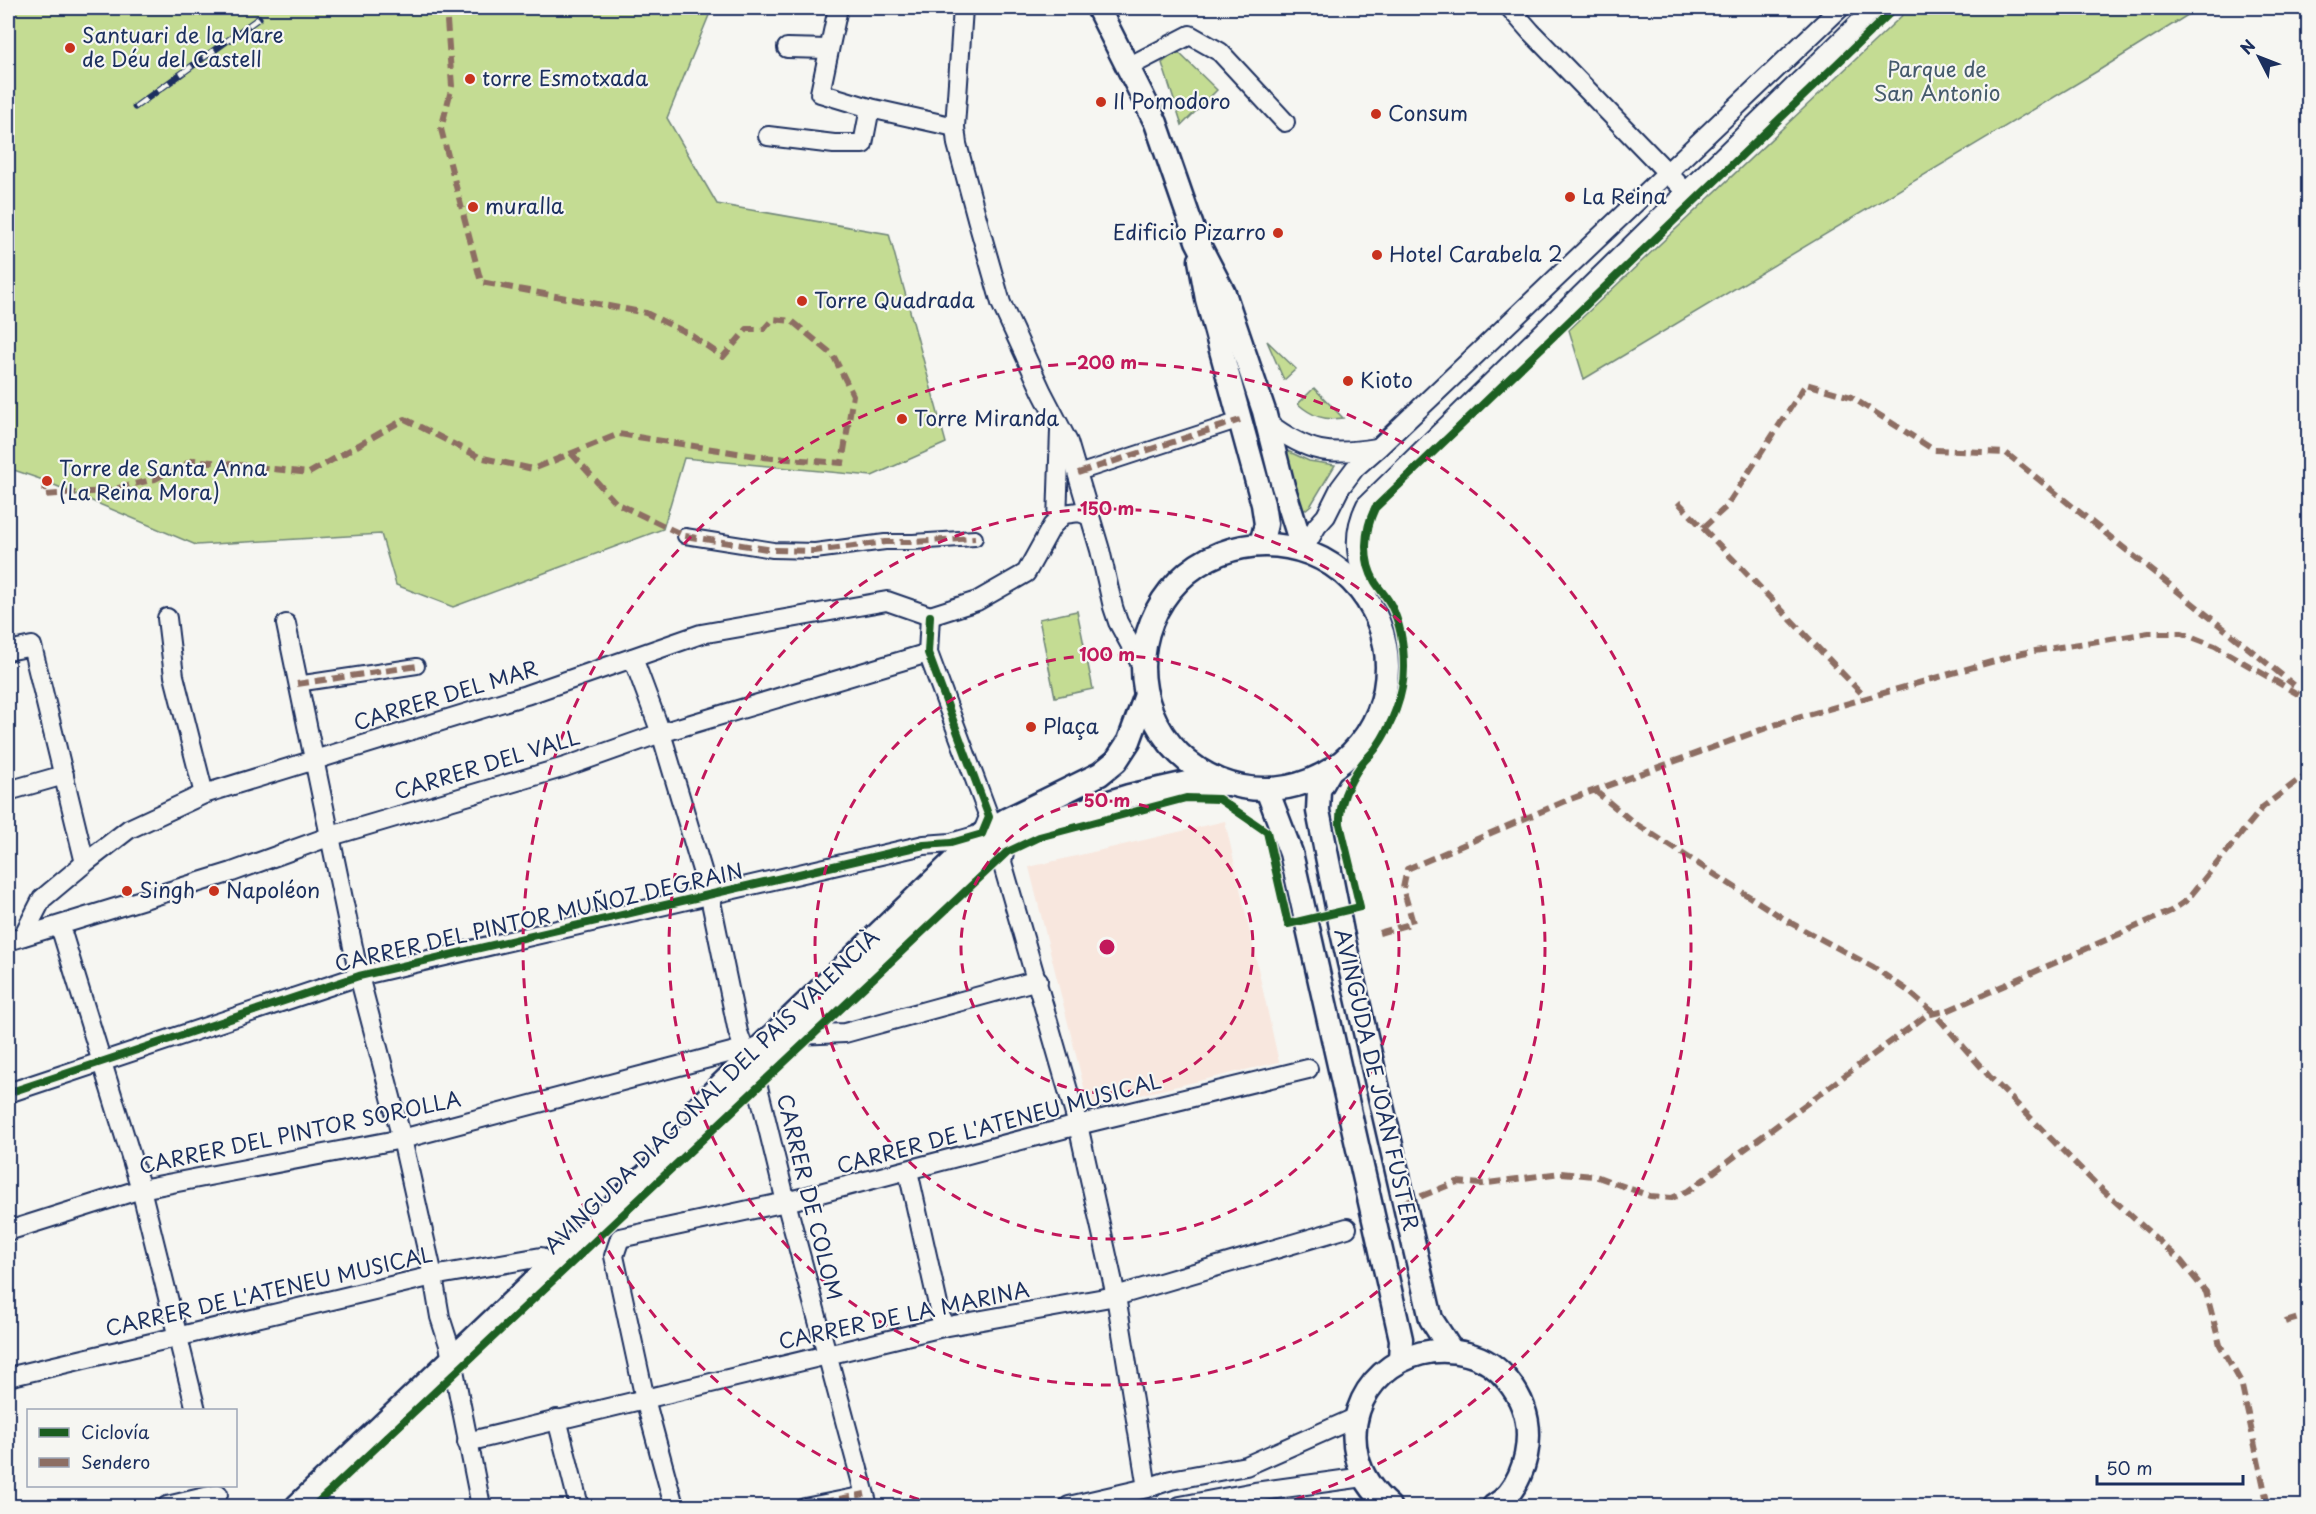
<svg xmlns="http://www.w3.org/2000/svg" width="2316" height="1514" font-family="'Playpen Sans',sans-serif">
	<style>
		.built { fill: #f8e7de }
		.green { fill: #c4dc93; stroke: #708678; stroke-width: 1.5 }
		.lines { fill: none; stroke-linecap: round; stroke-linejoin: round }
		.pedestrian-casing { stroke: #1b2f5e; stroke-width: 18 }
		.minor-casing { stroke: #1b2f5e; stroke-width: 22 }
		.tertiary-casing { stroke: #1b2f5e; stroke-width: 27 }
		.pedestrian { stroke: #f6f6f2; stroke-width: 14 }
		.minor { stroke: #f6f6f2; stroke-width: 18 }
		.tertiary { stroke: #f6f6f2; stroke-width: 22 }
		.rail-casing { stroke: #1b2f5e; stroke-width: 7 }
		.rail { stroke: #f6f6f2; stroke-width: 4.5; stroke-dasharray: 14; stroke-linecap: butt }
		.quiet { stroke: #8d6e63; stroke-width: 6; stroke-dasharray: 12 6; stroke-linecap: butt }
		.cycleway-casing { stroke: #f6f6f2; stroke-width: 11 }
		.cycleway { stroke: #1b5e20; stroke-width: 8 }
		.ring { fill: none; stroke: #c2185b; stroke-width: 3; stroke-dasharray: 10 8 }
		.poi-dot { fill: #c8321e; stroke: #f6f6f2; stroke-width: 2 }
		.labels { text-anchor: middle; stroke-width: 4.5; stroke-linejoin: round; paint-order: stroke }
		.poi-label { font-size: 21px; fill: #1b2f5e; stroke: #f6f6f2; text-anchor: start }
		.park-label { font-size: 21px; fill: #455a6b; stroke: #f6f6f2 }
		.street-label { font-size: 21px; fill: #1b2f5e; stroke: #f6f6f2 }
		.centre { fill: #c2185b; stroke: #f6f6f2; stroke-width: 3 }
		.ring-label { font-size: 18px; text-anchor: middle; font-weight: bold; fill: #c2185b; stroke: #f6f6f2; stroke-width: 4.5; stroke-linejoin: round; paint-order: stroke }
	</style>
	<rect width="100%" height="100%" fill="#f6f6f2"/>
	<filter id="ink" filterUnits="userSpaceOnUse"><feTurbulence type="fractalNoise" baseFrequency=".0167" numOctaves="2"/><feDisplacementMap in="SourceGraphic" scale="12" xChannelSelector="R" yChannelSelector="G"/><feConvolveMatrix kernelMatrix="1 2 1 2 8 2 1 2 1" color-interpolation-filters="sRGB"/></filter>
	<g filter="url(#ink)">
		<polygon class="built" points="1225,821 1279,1062 1089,1107 1029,867"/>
		<g class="green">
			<polygon points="8,8 712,8 667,118 717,204 889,234 946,443 872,476 684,458 663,529 453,607 396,585 381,534 196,545 40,479 8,468"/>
			<polygon points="1910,8 2199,8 2101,69 1584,379 1569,330"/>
			<polygon points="1177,51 1217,90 1182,125 1162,63"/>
			<polygon points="1267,341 1296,369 1284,380"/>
			<path d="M1314 388 1343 418C1324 421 1312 416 1298 404Z"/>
			<polygon points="1283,449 1309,461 1335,465 1311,505 1305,510 1299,510"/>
			<polygon points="1077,611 1093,689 1055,697 1039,619"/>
		</g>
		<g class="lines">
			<g class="pedestrian-casing">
				<g id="pedestrian">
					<polyline points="1078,473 1240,420"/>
					<polyline points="685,536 773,550 815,551 885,542 913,542 975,538"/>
					<polyline points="297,684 417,666"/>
					<polyline points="804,1506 865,1494"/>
				</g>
			</g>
			<g class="minor-casing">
				<g id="minor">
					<polyline points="838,8 820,93 870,108 955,127"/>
					<polyline points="963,8 955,127 957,144 979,226 1001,303 1042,392 1068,442 1100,550 1113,607 1118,622 1143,668"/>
					<polyline points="1510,8 1531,32 1686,192"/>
					<polyline points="787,48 829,49"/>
					<polyline points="1128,67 1190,35 1220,52 1285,122"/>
					<polyline points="768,136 834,144 863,144 870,108"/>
					<path d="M1268 423C1308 453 1329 456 1377 448"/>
					<polyline points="1057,521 1060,430"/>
					<polyline points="1303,550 1317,526 1326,516 1340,488 1355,468 1379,447 1840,8"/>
					<path d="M1368 599C1359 564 1349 539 1366 505L1874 8"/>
					<polyline points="930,616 977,601 1026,573 1052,526 1064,514 1079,512 1090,516"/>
					<polyline points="167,618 174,676 204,794"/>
					<polyline points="286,624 359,976 402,1139 433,1276 440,1317 449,1345 481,1506"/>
					<polyline points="8,651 32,646 85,863"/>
					<polyline points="633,658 661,733 710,897 738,1032 758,1087 786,1202 868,1506"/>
					<polyline points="8,791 64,775"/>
					<polyline points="1007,838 1002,862 1078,1125 1116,1296 1147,1488"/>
					<polyline points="60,926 141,1189 196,1410"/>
					<polyline points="23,936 42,899 85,863 129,829 204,794 526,695 701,634 887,601 930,616"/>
					<polyline points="8,941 232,872 331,836 565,767 661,733 928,653"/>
					<polyline points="796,1035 845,1033 1038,980"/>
					<polyline points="8,1093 359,976 924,845 951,843 982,834 989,817 928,653 930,616"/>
					<polyline points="908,1171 943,1327"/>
					<polyline points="8,1231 141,1189 402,1139 743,1049"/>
					<polyline points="620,1238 786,1202 1078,1125 1308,1069"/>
					<polyline points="620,1238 614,1256 645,1399 674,1506"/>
					<polyline points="8,1377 433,1276 541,1257"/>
					<polyline points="557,1419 579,1506"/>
					<polyline points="467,1442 943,1327 1116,1296 1347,1228"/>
					<polyline points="167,1506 218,1494"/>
					<polyline points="1069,1506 1147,1488 1171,1480 1246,1466 1357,1417"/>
					<polyline points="1180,1506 1255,1492 1364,1477"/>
				</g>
			</g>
			<g class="tertiary-casing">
				<g id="tertiary">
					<polyline points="1098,8 1156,123 1197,241 1224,293 1264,411 1283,486 1303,550"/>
					<polyline points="1200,260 1207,299 1263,504 1266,524 1261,544"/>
					<circle cx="1265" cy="667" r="122"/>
					<polyline points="1330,771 1319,790 1318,811 1342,932 1431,1319 1451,1350"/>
					<polyline points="1267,790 1291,853 1401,1339 1400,1360"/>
					<polyline points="698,1107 982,834 1006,820 1100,774 1116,761 1129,741 1146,695"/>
					<polyline points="297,1506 989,850 1026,828 1129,796 1187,783 1228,784"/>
					<path d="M1389 1506C1374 1493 1362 1478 1357 1457 1341 1390 1403 1337 1467 1354 1483 1358 1498 1368 1508 1381 1521 1397 1528 1415 1528 1435 1528 1461 1517 1493 1494 1506"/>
				</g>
			</g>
			<use href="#pedestrian" class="pedestrian"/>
			<use href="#minor" class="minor"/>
			<use href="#tertiary" class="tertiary"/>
			<g class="rail-casing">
				<polyline id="rail" points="135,107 259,18"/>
			</g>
			<use href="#rail" class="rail"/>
			<g class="quiet">
				<polyline points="571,453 616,503 685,536 773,550 815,551 885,542 913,542 975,538"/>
				<polyline points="1078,473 1240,420"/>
				<polyline points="45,479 44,495 106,491 155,479 194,460 309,473 405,419 479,457 533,469 619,434 762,457 842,463 853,395 833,355 792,321 773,319 764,329 747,329 723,357 689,334 646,313 481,282 441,129 452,86 446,8"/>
				<polyline points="1678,502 1866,698"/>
				<polyline points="1703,528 1726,507 1806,384 1851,397 1934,450 2006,453 2294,685"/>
				<polyline points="297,684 417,666"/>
				<polyline points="1594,790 1633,822 1789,922 1873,967 1907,990 1934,1013 1989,1076 2095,1183 2181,1261 2206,1292 2220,1345 2241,1382 2268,1506"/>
				<polyline points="1379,933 1413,923 1403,888 1407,869 1568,800 1780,723 2022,653 2149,633 2182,633 2215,646 2308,700"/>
				<polyline points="1404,1203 1457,1182 1481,1184 1560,1173 1595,1176 1650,1196 1672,1198 1688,1191 1927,1015 1949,1010 2171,911 2187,900 2263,807 2308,773"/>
				<polyline points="2285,1322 2308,1315"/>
				<polyline points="804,1506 865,1494"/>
			</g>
			<g class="cycleway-casing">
				<g id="cycleway">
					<polyline points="8,1093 359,976 924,845 951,843 982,834 989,817 928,653 930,616"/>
					<path d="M314 1506 1007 852 1039 837 1186 798 1219 799 1267 832 1288 924 1360 907 1340 824C1339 804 1349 782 1361 765 1365 759 1372 754 1376 748 1392 725 1404 695 1404 667 1404 647 1400 623 1391 605 1387 597 1380 590 1375 582 1362 560 1364 531 1375 508L1895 8"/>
				</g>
			</g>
			<use href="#cycleway" class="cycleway"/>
		</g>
	</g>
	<g class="ring">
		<circle cx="1107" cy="947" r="146"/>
		<circle cx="1107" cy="947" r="292"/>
		<circle cx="1107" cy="947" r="438"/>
		<path d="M936 1505A584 584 0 1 1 1278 1505"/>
	</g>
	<g class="poi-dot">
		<circle cx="70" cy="48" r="6"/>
		<circle cx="470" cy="79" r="6"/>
		<circle cx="1101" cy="102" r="6"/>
		<circle cx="1376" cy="114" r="6"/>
		<circle cx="1570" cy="197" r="6"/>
		<circle cx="473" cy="207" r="6"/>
		<circle cx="1278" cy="233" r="6"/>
		<circle cx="1377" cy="255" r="6"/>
		<circle cx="802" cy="301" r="6"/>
		<circle cx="1348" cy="381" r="6"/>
		<circle cx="902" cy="419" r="6"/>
		<circle cx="47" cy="481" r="6"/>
		<circle cx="1031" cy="727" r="6"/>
		<circle cx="127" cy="891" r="6"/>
		<circle cx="214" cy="891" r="6"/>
	</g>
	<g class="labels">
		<g class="poi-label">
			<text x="82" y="43">Santuari de la Mare<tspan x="82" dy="24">de Déu del Castell</tspan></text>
			<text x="482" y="86">torre Esmotxada</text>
			<text x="1113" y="109">Il Pomodoro</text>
			<text x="1388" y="121">Consum</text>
			<text x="1582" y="204">La Reina</text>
			<text x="485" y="214">muralla</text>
			<text x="1266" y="240" text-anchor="end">Edificio Pizarro</text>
			<text x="1389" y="262">Hotel Carabela 2</text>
			<text x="814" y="308">Torre Quadrada</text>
			<text x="1360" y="388">Kioto</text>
			<text x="914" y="426">Torre Miranda</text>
			<text x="59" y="476">Torre de Santa Anna<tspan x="59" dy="24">(La Reina Mora)</tspan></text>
			<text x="1043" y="734">Plaça</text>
			<text x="139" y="898">Singh</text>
			<text x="226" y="898">Napoléon</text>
		</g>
		<g class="park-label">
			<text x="1937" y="77">Parque de<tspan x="1937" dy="24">San Antonio</tspan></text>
		</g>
		<g class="street-label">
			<text transform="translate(446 696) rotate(-17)" y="7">CARRER DEL MAR</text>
			<text transform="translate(487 765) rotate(-17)" y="7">CARRER DEL VALL</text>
			<text transform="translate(539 918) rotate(-13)" y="7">CARRER DEL PINTOR MUÑOZ DEGRAIN</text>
			<text transform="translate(1376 1080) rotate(77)" y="7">AVINGUDA DE JOAN FUSTER</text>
			<text transform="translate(712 1092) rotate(-44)" y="7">AVINGUDA DIAGONAL DEL PAÍS VALENCIÀ</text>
			<text transform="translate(999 1124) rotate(-15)" y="7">CARRER DE L'ATENEU MUSICAL</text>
			<text transform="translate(300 1133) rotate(-12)" y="7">CARRER DEL PINTOR SOROLLA</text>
			<text transform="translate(809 1197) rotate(76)" y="7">CARRER DE COLOM</text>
			<text transform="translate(269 1292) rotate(-13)" y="7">CARRER DE L'ATENEU MUSICAL</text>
			<text transform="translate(904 1316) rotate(-12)" y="7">CARRER DE LA MARINA</text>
		</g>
	</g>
	<circle cx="1107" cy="947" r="9" class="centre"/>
	<g class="ring-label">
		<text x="1107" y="369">200 m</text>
		<text x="1107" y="515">150 m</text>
		<text x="1107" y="661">100 m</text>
		<text x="1107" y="807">50 m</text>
	</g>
	<rect width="2316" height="1514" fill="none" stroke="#f6f6f2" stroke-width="30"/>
	<rect x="15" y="15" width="2286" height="1484" fill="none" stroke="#1b2f5e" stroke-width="2" filter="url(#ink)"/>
	<rect x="27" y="1409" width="210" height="78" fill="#f6f6f2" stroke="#9ea6b7" stroke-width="1.5"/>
	<rect x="39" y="1428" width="30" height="9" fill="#1b5e20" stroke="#9ea6b7" stroke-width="1.5"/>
	<text x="81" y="1439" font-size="18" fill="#1b2f5e">Ciclovía</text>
	<rect x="39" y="1458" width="30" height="9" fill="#8d6e63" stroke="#9ea6b7" stroke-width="1.5"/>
	<text x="81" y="1469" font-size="18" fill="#1b2f5e">Sendero</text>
	<g transform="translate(2259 57) rotate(312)" stroke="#f6f6f2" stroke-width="4.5" paint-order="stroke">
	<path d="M0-4.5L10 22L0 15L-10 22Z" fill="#1b2f5e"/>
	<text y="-9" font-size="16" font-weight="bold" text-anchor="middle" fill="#1b2f5e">N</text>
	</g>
	<path d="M2097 1475v9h146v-9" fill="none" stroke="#1b2f5e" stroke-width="3"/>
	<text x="2106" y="1475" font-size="18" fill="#1b2f5e" stroke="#f6f6f2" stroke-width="4.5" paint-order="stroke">50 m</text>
</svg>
